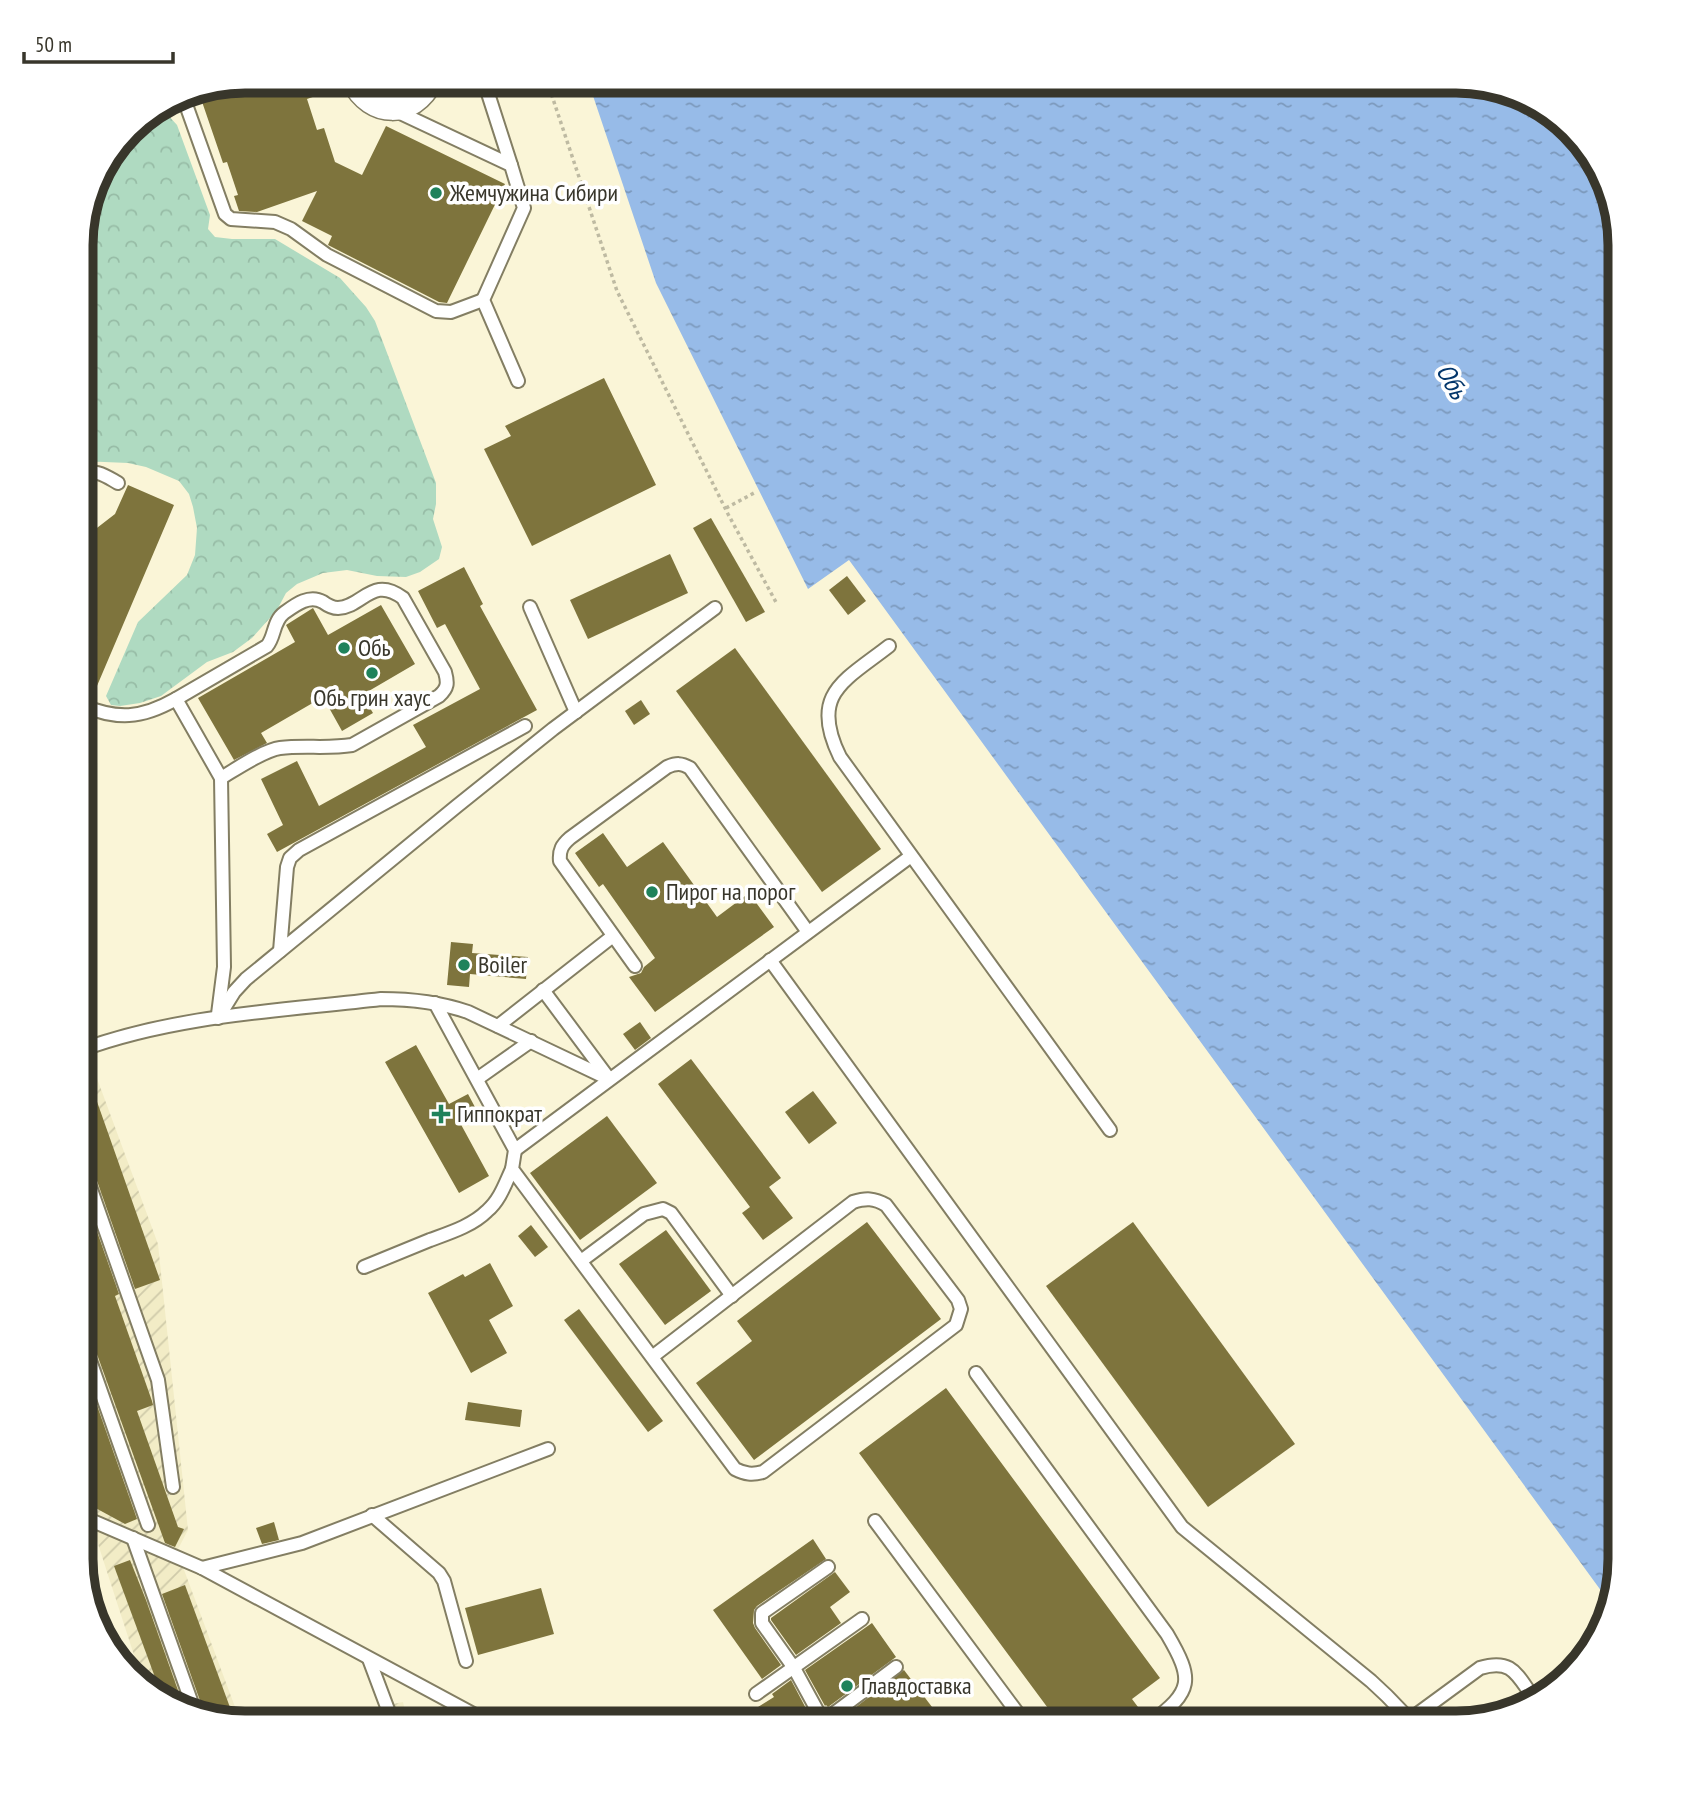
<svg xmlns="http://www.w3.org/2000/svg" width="1701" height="1804" font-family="'PT Sans Narrow',sans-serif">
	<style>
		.industrial { fill: url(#industrial-furrows) }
		.forest { fill: url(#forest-crowns) }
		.water { fill: url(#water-ripples) }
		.building { fill: #7e743d }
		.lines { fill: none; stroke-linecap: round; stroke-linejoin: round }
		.lane-casing { stroke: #837e63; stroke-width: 16 }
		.street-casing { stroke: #837e63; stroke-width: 26 }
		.path { stroke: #bebaa2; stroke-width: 3.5; stroke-dasharray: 3.5 3.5; stroke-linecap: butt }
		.lane { stroke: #fff; stroke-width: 12 }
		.street { stroke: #fff; stroke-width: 23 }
		.poi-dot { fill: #1f825b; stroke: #fff; stroke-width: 2.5 }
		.labels { text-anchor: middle; stroke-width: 7; stroke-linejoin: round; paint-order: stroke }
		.poi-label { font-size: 24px; fill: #38362b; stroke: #fff; text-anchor: start }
		.water-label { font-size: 26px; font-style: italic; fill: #03366b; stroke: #fff }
		.rim { fill: none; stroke: #38362b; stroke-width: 9 }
	</style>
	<defs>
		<pattern id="industrial-furrows" width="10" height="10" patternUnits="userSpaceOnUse" patternTransform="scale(1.75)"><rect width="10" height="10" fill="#f2ecc6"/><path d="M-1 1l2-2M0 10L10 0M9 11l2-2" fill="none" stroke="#d0cbaa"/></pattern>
		<pattern id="forest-crowns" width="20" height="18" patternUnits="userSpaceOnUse" patternTransform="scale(1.75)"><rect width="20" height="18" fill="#afdac1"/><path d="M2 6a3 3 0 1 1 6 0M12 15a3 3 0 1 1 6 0" fill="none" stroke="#97bca6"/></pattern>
		<pattern id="water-ripples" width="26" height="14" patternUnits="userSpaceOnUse" patternTransform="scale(1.75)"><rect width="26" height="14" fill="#97bbe8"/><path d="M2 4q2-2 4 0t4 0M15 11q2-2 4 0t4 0" fill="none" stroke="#7c99bc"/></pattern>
	</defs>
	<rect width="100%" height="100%" fill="#faf5d7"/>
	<g class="industrial">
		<polygon points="91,1062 158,1244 188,1530 177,1551 241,1723 171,1706 143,1683 87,1510 81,1507 81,1065"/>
		<polygon points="403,1702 408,1723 297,1723"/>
	</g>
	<polygon class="forest" points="157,108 166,113 177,125 210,215 208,229 215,237 232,239 275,239 340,278 366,307 375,321 436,483 436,504 433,519 442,547 439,559 420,572 406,577 377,576 347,570 323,573 297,584 286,593 277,610 252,638 233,652 207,662 161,696 140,703 120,706 111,705 106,696 138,622 187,575 195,555 197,528 193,507 189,494 179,481 146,467 128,463 81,461 81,233 97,172 136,121"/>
	<polygon class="water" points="588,81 1467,81 1530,98 1586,144 1620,244 1620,1560 1610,1603 849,560 808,589 656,283"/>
	<g class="building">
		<polygon points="244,80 339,81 341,87 307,99 317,130 324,128 335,162 362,175 386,126 505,184 447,303 439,302 328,245 332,236 302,221 317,191 257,212 239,211 234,196 238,195 227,162 223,163 198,90"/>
		<polygon points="604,378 656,485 532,546 484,449 511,436 505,426"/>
		<polygon points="128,485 174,505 94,693 81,687 81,544 93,531 115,514"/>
		<polygon points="711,518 765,612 746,622 693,528"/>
		<polygon points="670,554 688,593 588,639 570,600"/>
		<polygon points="464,567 483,604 480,606 537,710 277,852 267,834 283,825 261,779 297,761 319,806 426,747 413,725 480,689 445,624 437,628 418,591"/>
		<polygon points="847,576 866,601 848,615 829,590"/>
		<polygon points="381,605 415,664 362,695 373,713 342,731 323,697 261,733 267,743 234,760 198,698 295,642 286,625 313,608 328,635"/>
		<polygon points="735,648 881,849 822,892 676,691"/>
		<polygon points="641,700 650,714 634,725 625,711"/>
		<polygon points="603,833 627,867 663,842 717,917 749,893 774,927 655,1012 629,977 641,973 644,967 655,958 603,884 599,887 575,853"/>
		<polygon points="451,942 473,944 472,953 528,957 526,979 470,974 469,987 447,985"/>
		<polygon points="640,1022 651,1038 635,1050 623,1034"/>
		<polygon points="416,1045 449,1104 468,1094 476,1109 458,1119 489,1176 459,1193 385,1062"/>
		<polygon points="691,1059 781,1178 769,1187 793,1218 763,1240 742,1213 750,1207 658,1084"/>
		<polygon points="81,1062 83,1062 160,1280 135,1289 89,1158 86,1154 81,1152 81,1140 87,1139 81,1123"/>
		<polygon points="813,1091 837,1123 809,1144 785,1112"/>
		<polygon points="607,1116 657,1183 580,1240 530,1173"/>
		<polygon points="81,1186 119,1294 115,1296 152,1401 153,1405 137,1411 178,1527 184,1529 175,1547 165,1543 89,1332 86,1328 81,1326"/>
		<polygon points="867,1222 941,1319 754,1460 696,1383 752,1341 737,1321"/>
		<polygon points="1133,1222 1295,1444 1208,1507 1046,1286"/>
		<polygon points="531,1225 548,1247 535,1257 518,1236"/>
		<polygon points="666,1230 711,1291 665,1325 619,1264"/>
		<polygon points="490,1263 513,1306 489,1320 507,1353 471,1373 428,1293 463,1274 465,1277"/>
		<polygon points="579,1309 663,1421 648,1432 564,1320"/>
		<polygon points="81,1360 137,1519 125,1524 90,1505 81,1479"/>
		<polygon points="946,1388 1160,1678 1132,1699 1141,1711 1124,1723 1059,1723 859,1453"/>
		<polygon points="468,1402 522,1410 520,1427 465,1420"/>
		<polygon points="274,1522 279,1540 262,1544 256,1528"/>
		<polygon points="813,1539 826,1559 757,1606 754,1610 753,1623 755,1628 781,1665 762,1679 713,1610"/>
		<polygon points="130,1560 146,1600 185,1710 172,1706 163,1699 114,1566"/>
		<polygon points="835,1572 850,1592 830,1607 841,1623 796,1655 771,1620 771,1618"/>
		<polygon points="185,1585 235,1721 203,1714 203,1709 162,1594"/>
		<polygon points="541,1588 554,1634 478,1655 465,1608"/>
		<polygon points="872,1623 896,1657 828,1707 826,1705 825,1706 805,1670"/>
		<polygon points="904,1670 932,1707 911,1723 840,1723 838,1721"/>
		<polygon points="791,1680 810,1716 799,1723 769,1723 758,1707 774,1697 772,1694"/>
	</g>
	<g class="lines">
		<g class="lane-casing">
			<g id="lane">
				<polyline points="484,81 511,165"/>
				<polyline points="184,99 225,214 231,219 275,222 291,229 327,255 436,311 451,312 483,300"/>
				<polyline points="394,110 511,165 524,208 483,300 518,381"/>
				<path d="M81 475C97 469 104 475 118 483"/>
				<polyline points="530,607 576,712"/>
				<path d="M889 646C844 681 809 694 840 757L1110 1130"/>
				<path d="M176 699 267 646C275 637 273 621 284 613 295 605 309 594 323 602 327 605 332 608 338 608 363 607 372 575 403 598L445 672C448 683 448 688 439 696L352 745C328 749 304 745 280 748 264 750 236 769 221 778"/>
				<path d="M81 705C117 720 141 719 176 699L221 778 224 967 218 1014"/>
				<polyline points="280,951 287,867 290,858 299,850 525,726"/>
				<polyline points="770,960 1182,1527 1371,1681 1387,1696 1413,1723"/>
				<path d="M635 966 560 861C559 850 562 845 570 838L667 767C677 763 681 763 690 768L808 932"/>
				<polyline points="543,990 607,1076"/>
				<path d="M435 1003 515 1150 512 1169 735 1469C745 1474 752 1475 763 1472L956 1325 961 1309 958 1300 886 1205C874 1198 866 1198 853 1202L652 1357"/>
				<polyline points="218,1018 234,992 246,979 457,806 553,729 715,608"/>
				<polyline points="498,1026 613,936"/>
				<path d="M81 1050C176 1015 280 1011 381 999 411 999 439 1002 468 1012L609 1079"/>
				<polyline points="477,1079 531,1041"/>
				<polyline points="515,1150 911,856"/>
				<polyline points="81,1161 158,1380 173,1487"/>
				<polyline points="581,1261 644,1214 663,1209 671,1213 732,1296"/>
				<path d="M364 1267C386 1258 408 1249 430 1240 449 1233 472 1226 487 1211 500 1200 505 1184 512 1169"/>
				<polyline points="81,1335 148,1525"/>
				<path d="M976 1373 1167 1634C1194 1680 1193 1691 1150 1723"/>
				<polyline points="372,1515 439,1573 444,1581 466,1661"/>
				<polyline points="81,1516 202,1568 490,1723"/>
				<polyline points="875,1521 1025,1723"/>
				<polyline points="133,1538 195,1712"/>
				<polyline points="202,1568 302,1543 548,1449"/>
				<polyline points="369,1659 393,1723"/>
				<polyline points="756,1694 862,1619"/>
				<polyline points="821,1723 896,1667"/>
				<polyline points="824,1723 794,1668 762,1623 762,1613 828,1567"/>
				<path d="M1405 1723 1480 1668C1512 1658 1517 1675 1533 1697"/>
			</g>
		</g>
		<g class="street-casing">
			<path id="street" d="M353 81C371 117 413 118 431 81"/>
		</g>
		<g class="path">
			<polyline points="547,81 617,291 728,514 777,604"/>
			<polyline points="726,508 754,493"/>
		</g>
		<use href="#lane" class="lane"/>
		<use href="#street" class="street"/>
	</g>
	<g class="poi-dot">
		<circle cx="436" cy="193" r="7"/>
		<circle cx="344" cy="648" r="7"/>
		<circle cx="372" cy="673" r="7"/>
		<circle cx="652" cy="892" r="7"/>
		<circle cx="464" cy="965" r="7"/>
		<path d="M437.5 1103.5h7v7h7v7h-7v7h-7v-7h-7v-7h7z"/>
		<circle cx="847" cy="1686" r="7"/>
	</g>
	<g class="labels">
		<g class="poi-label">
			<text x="450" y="201">Жемчужина Сибири</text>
			<text x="358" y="656">Обь</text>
			<text x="372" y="706" text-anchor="middle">Обь грин хаус</text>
			<text x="666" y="900">Пирог на порог</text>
			<text x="478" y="973">Boiler</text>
			<text x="457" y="1122">Гиппократ</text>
			<text x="861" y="1694">Главдоставка</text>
		</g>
		<g class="water-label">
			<text transform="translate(1452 381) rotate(61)" y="9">Обь</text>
		</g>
	</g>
	<path d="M0 0H1701V1804H0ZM245 93H1456A152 152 0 0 1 1608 245V1559A152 152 0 0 1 1456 1711H245A152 152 0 0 1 93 1559V245A152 152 0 0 1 245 93Z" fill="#fff" fill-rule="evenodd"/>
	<path class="rim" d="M245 93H1456A152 152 0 0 1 1608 245V1559A152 152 0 0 1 1456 1711H245A152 152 0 0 1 93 1559V245A152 152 0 0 1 245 93Z"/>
	<path d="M24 52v10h149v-10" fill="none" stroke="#38362b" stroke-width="3.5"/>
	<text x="35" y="52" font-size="21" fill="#38362b" stroke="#ffffff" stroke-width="5" paint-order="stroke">50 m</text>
</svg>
